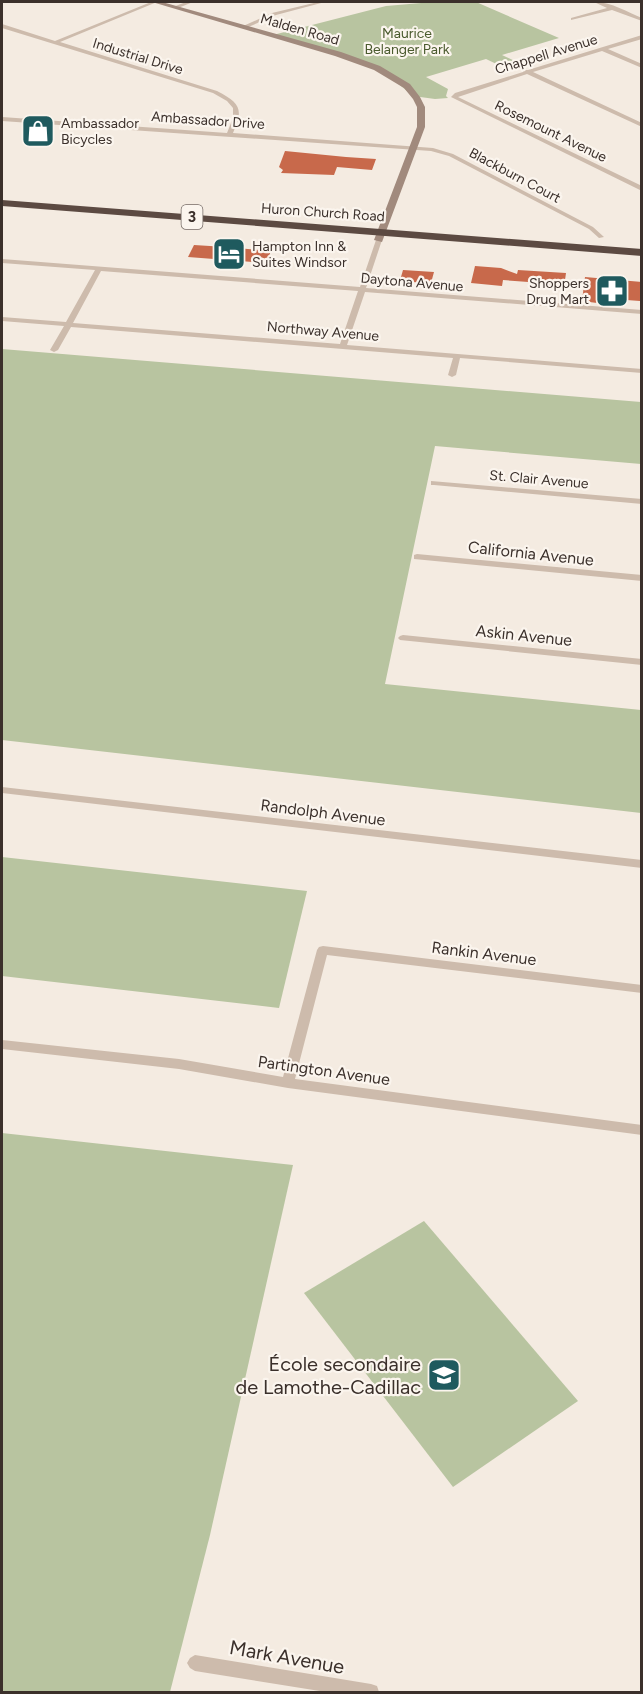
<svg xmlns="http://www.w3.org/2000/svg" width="643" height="1694" font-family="Figtree,sans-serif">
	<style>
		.green { fill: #b8c4a0 }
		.building { fill: #c8694b }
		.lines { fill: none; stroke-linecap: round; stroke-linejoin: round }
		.street { fill: #cdbbac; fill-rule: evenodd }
		.secondary { fill: #a18a7d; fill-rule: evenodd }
		.highway { fill: #5c4a42; fill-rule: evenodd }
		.labels { text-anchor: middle; stroke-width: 4.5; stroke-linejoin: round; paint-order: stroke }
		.far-street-label { font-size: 14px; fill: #3b302b; stroke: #fbf5ee }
		.far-park-label { font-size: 14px; fill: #4a5a2e; stroke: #fbf5ee }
		.far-poi-label { font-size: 14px; fill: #3b302b; stroke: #fbf5ee; text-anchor: start }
		.shield { fill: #fbf5ee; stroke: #756b66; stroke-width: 1.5 }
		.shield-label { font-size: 15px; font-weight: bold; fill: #3b302b }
		.street-label { font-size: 16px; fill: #3b302b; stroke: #fbf5ee }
		.near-poi-label { font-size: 20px; fill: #3b302b; stroke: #fbf5ee; text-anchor: end }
		.near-street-label { font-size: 20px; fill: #3b302b; stroke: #fbf5ee }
	</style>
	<rect width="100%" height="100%" fill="#f4ebe1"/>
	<g class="green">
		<polygon points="433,2 476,2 559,38 502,55 525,66 509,70 486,59 426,77 448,89 446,96 448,98 435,99 413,96 383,71 273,35 386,6"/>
		<polygon points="2,349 641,402 641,464 435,446 385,684 641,710 641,813 2,740"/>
		<polygon points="2,857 307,891 279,1008 2,976"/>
		<polygon points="2,1133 293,1165 210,1535 170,1692 2,1692"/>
		<polygon points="424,1221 578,1401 453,1487 304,1293"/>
	</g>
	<g class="building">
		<polygon points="285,151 346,157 376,159 372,170 337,167 334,175 281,173 283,170 279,167"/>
		<polygon points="194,245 226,247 271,251 266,263 188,257"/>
		<polygon points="475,266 501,268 517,274 518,270 566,273 564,287 542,286 542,283 503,280 502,286 471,283"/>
		<polygon points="403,270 434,272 431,283 411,282 410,285 399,284"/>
		<polygon points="585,277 642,282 640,301 613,299 612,305 582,301"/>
	</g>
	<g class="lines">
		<g class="street">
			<path d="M151 2H157L60 42 217 91C240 103 244 109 233 133L433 148 453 154 593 227 604 237 599 238 589 229 449 156 431 151 2 121V117L227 133 233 118V108L227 101 213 93 2 28V24L55 41Z"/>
			<polygon points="186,2 193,2 178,8 173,7"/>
			<polygon points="318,2 325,2 276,15 246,28 241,27 272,13"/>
			<path d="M594 2C609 1 628 12 642 18V21L612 10 571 20V18L607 8Z"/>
			<polygon points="642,35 642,39 608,49 642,64 642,68 602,51 533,72 642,123 642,127 527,74 458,97 642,186 642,191 451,97 455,93 523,72 523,70 528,70"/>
			<path d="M379 238 382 240 366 288 642 310V314L365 292 347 345 642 369V373L460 358 456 375 452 377 448 375 453 358 71 327 58 350 54 352 50 350 64 326 2 321V317L66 322 95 270 2 263V259L360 287 376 240ZM101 271 358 291 340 344 73 323Z"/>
			<polygon points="431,481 642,499 642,504 434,485 431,485"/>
			<polygon points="417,554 642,575 642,581 414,559 414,555"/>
			<polygon points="403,635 642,659 642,665 400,640 398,638 400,636"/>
			<polygon points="2,787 642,860 642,868 2,793"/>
			<polygon points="323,946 642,985 642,993 327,955 295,1079 642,1125 642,1135 288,1088 179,1069 2,1049 2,1040 179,1059 283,1077 317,950 319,947"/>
			<polygon points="195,1655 371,1684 377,1686 379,1692 326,1692 195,1671 190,1668 187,1663 190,1658"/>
		</g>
		<polygon class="secondary" points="152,2 162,2 341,52 380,66 410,84 420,97 425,107 425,127 382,242 374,240 417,127 417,107 413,99 404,88 374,70 335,56"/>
		<polygon class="highway" points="2,200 642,249 642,256 2,206"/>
	</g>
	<defs>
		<g id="shop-square" transform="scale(1.725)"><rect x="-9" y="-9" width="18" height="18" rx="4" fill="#1f5a5e" stroke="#fbf5ee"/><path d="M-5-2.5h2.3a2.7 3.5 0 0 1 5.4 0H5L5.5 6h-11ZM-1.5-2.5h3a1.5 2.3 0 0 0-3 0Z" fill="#fff"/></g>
		<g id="hotel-square" transform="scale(1.725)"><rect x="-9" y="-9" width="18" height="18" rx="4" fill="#1f5a5e" stroke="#fbf5ee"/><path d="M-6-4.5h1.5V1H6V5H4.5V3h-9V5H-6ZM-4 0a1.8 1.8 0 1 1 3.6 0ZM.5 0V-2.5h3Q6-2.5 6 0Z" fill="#fff"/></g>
		<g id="pharmacy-square" transform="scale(1.725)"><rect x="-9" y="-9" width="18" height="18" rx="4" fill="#1f5a5e" stroke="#fbf5ee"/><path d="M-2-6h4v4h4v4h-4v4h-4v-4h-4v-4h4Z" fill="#fff"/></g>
		<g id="school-square" transform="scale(1.725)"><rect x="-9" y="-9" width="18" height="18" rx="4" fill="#1f5a5e" stroke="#fbf5ee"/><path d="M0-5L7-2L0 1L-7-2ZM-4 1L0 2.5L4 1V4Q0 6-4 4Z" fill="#fff"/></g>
	</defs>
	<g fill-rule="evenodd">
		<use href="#shop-square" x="38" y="131"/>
		<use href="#hotel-square" x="229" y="254"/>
		<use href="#pharmacy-square" x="612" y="291"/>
		<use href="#school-square" x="444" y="1375"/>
	</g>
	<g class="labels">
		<g class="far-street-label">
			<text transform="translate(300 29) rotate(16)" y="5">Malden Road</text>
			<text transform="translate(546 54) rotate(-17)" y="5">Chappell Avenue</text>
			<text transform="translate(138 56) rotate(17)" y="5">Industrial Drive</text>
			<text transform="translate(208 120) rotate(4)" y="5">Ambassador Drive</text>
			<text transform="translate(551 131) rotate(26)" y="5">Rosemount Avenue</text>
			<text transform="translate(515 175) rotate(28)" y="5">Blackburn Court</text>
			<text transform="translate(323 212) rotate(4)" y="5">Huron Church Road</text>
			<text transform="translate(412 282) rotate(5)" y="5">Daytona Avenue</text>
			<text transform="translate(323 331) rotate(5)" y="5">Northway Avenue</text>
			<text transform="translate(539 479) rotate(5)" y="5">St. Clair Avenue</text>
		</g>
		<g class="far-park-label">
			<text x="407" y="38">Maurice<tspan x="407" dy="16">Belanger Park</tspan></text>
		</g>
		<g class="far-poi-label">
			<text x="61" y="128">Ambassador<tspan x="61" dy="16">Bicycles</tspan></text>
			<text x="252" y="251">Hampton Inn &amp;<tspan x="252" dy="16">Suites Windsor</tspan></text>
			<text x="589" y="288" text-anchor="end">Shoppers<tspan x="589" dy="16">Drug Mart</tspan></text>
		</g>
		<rect class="shield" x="181.5" y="205" width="21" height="24" rx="4.5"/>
		<g class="shield-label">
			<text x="192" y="222">3</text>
		</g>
		<g class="street-label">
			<text transform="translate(531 553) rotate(6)" y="6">California Avenue</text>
			<text transform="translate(524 635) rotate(6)" y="6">Askin Avenue</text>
			<text transform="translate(323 812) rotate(7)" y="6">Randolph Avenue</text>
			<text transform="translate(484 953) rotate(7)" y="6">Rankin Avenue</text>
			<text transform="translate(324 1070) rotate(8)" y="6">Partington Avenue</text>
		</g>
		<g class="near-poi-label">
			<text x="421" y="1371">École secondaire<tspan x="421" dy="23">de Lamothe-Cadillac</tspan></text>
		</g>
		<g class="near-street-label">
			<text transform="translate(287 1657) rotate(10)" y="7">Mark Avenue</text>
		</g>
	</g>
	<rect width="643" height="1694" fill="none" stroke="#3b302b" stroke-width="6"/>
</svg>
